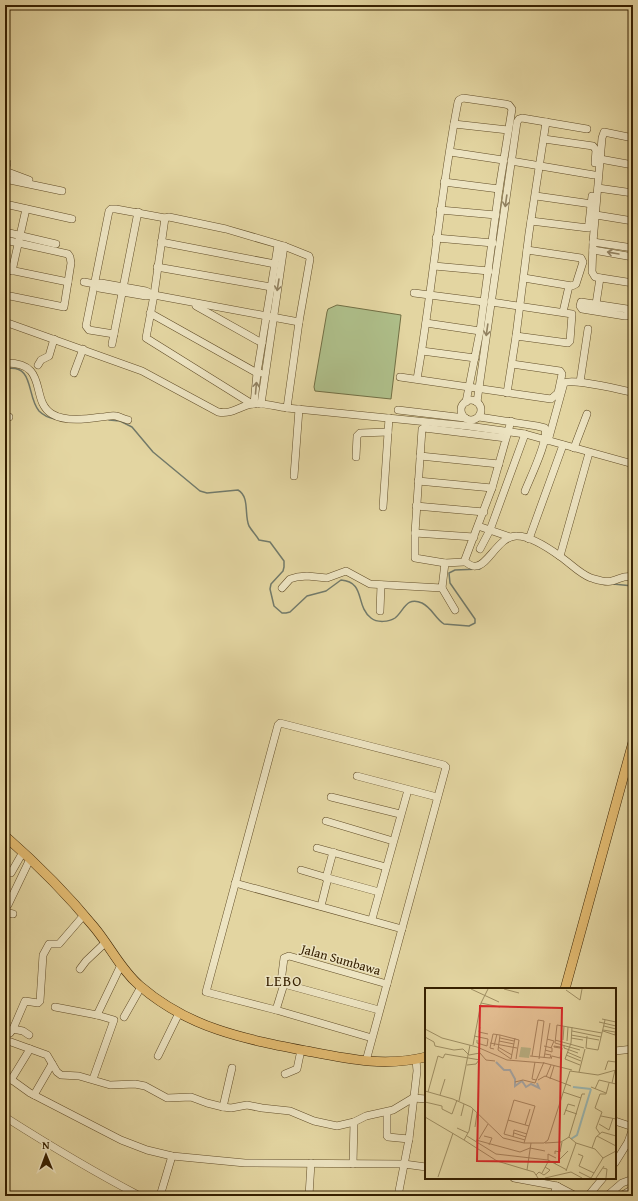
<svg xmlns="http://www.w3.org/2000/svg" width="638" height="1201" font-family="'Gentium Book Plus',serif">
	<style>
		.grass { fill: #aebe89; stroke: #726f44 }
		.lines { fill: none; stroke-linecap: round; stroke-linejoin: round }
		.stream { stroke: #727a6a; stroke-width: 1.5 }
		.minor-casing { stroke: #614d28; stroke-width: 8 }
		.major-casing { stroke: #362000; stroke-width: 10 }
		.minor { stroke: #ede4c2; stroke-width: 7 }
		.major { stroke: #e2ba70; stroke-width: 9 }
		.oneway { stroke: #928261 }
		.labels { text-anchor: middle; stroke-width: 3; stroke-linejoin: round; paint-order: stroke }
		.street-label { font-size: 13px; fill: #362000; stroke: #ede4c2 }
		.quarter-label { font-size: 15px; letter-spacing: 1px; fill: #362000; stroke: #ede4c2 }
		.inset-river { fill: none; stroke: #9ab6b1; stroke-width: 2 }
		.inset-road { fill: none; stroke: #9e8d61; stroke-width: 1 }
		.view { fill: #d62828; fill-opacity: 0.15; stroke: #d62828; stroke-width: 2 }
		.inset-edge { fill: none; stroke: #362000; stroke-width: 2 }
	</style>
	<rect width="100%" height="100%" fill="#e3d5a1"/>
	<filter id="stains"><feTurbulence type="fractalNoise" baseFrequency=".005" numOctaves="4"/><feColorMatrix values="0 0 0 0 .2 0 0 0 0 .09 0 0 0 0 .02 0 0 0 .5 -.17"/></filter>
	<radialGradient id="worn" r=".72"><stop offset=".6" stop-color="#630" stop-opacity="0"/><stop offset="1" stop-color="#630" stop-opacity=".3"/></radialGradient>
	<polygon class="grass" points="337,305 401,315 391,399 315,391 314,387 327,312 328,309"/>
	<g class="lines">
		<g class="stream">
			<path d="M5 369C35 363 26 396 39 411 43 415 49 418 55 419"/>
			<path d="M109 420 120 421 132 427 153 452 200 491 207 493 238 490C250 497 244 515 249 526 252 531 256 535 259 540L270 542 284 561V567L283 571 271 584 270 589 274 606 282 613H286L290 612 307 596 326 591 341 580C366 582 355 606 371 618 377 623 389 622 395 618 404 611 406 596 422 603 432 608 435 618 444 624L469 626 475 623V619L450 583 449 573 455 570 480 569 481 567"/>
			<polyline points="613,584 633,586"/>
		</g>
		<g class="minor-casing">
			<g id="minor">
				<polyline points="153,5 156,5"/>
				<polyline points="5,16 7,5"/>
				<polyline points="454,124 508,130"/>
				<polyline points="633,138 604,132 602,138 593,242 592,272 595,277 633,283"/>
				<polyline points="544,139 593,146 596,150 595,163"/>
				<polyline points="450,152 503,160"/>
				<polyline points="600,159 633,165"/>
				<polyline points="511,161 594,175"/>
				<polyline points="5,171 29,180"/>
				<polyline points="5,173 7,163"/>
				<polyline points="5,179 62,191"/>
				<polyline points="444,182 499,189"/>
				<polyline points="598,188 633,193"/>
				<polyline points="536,196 592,204"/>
				<polyline points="5,204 72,219"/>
				<polyline points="440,210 496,215"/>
				<polyline points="596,215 633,221"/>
				<polyline points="531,221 588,228 589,223 592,196"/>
				<polyline points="5,232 56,244"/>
				<polyline points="436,238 493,243"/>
				<polyline points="5,240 68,254 70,257 71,263 64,307 5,295"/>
				<polyline points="161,242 275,264"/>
				<polyline points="593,242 633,248"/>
				<polyline points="593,250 633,257"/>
				<polyline points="434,266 489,271"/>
				<polyline points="157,267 271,287"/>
				<polyline points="5,269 68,282"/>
				<polyline points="12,271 26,209"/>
				<polyline points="524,278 572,286 576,284 583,262 581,258 527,250"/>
				<polyline points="84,282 95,284 99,288 146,296 154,295 299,322"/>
				<polyline points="95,284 101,283 146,291 154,295"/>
				<polyline points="414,293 484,302"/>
				<polyline points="491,302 572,314 570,341 568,343 516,336"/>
				<polygon points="581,302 627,309 629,311 627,316 625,316 582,309 580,306"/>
				<polyline points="596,304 600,278"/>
				<polyline points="196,306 262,343"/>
				<polyline points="563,312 569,286"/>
				<polyline points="150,313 257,373 260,373"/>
				<path d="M5 322 142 371 218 412C231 415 240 406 252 404 263 402 276 407 287 408L468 426 525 434 633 464"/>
				<polyline points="426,323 480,331"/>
				<polyline points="114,334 89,330 86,326 109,211 111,209 116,209 165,218"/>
				<polyline points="112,344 138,212"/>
				<polyline points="422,351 475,358"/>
				<path d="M5 363C50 362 29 400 52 414 65 422 87 419 101 417 106 417 111 415 116 416 120 417 124 419 128 420"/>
				<polyline points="38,365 41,360 49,356 54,339"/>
				<polyline points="74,373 83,349"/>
				<polyline points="400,377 551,399 558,393 562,374 560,371 512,364"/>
				<path d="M417 379C433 287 440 194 458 102L459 100 463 98 505 104 509 105 512 109 499 189 480 331 466 402"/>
				<polyline points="580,382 588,329"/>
				<polyline points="507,393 516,336 529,233 546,122"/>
				<circle cx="471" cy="410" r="10"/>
				<polyline points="477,402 517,122 519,119 522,118 587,129"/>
				<polyline points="252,404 146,338 154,295 165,218 169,217 226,229 284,246 309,256 310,259 299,322 287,408"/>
				<polyline points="254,404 257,373 278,245"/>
				<polyline points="261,404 284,246"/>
				<polyline points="398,410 465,418"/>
				<polyline points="5,417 9,417"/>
				<path d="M479 417 537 426 545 428C549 440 530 478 525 491"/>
				<polyline points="506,438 424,428 422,429 415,533 415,558 445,563 464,562 492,488 511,421"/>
				<path d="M548 441 564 383C573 378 620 390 632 392L633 382"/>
				<polyline points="574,448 587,414"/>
				<polyline points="420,456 499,464"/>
				<polyline points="356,457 357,436 360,433 388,432"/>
				<polyline points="294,476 299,409"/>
				<polyline points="418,481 492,488"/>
				<polyline points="416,506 484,512"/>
				<polyline points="383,507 389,418"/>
				<polyline points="481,527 510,537"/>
				<polyline points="415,533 474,537"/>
				<polyline points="529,539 563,445"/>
				<polyline points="480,549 490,530 525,434"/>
				<polyline points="560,556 589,453"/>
				<path d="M467 563C470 565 473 567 476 566 488 566 499 535 517 536 530 536 550 549 561 557 571 564 580 574 591 578 598 580 606 583 612 581 620 579 624 575 633 577"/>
				<polyline points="282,588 290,579 297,577 307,576 327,578 346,571 370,584 442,588 445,563"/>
				<polyline points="442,588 455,610"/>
				<polyline points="380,611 381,585"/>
				<polyline points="357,776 437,797"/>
				<polyline points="331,797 400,814"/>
				<polyline points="326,821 393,841"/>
				<polyline points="5,848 10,840"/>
				<polyline points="317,848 386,867"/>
				<polyline points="301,870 328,878"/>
				<polyline points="5,872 11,873 23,852"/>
				<polyline points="326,878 333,852"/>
				<polyline points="235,883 402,929"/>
				<polyline points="8,905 30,859"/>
				<polyline points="321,906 328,878 379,892"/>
				<polyline points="5,912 13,914"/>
				<polyline points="372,919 408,790"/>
				<polyline points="80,969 86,961 105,943"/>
				<polyline points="284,984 281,982 284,958 289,956 387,984"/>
				<polyline points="284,984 379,1010"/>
				<polyline points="55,1007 97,1015 114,1020 93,1079"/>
				<polyline points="276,1010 284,984"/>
				<polyline points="97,1015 121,965"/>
				<polyline points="124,1017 141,987"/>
				<polyline points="13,1029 25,1001 38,1003 40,1001 43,955 49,944 59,944 84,915"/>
				<polyline points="5,1035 10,1033 13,1029 23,1031 29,1035"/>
				<polyline points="5,1041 11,1042 47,1055 57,1072 61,1075 79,1076 110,1085 135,1084 145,1086 167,1098 191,1097 207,1103 223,1107 231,1108 247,1105 262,1108 290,1111 314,1121 337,1126 354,1122 366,1116 393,1110 413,1098 426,1099"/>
				<polyline points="615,1051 633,1049"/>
				<polyline points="158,1056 179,1013"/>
				<polyline points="366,1061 446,767 444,765 280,723 278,725 206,992 276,1010 372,1038"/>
				<polyline points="285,1074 297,1069 301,1050"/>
				<polyline points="5,1075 30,1093 121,1140 147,1150 172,1156 245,1163 404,1164 426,1167"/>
				<polyline points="11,1080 30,1049"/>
				<polyline points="34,1095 52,1064"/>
				<polyline points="223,1107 232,1068"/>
				<polyline points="387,1112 387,1136 388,1137 409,1139"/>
				<path d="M5 1117C49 1145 94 1172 140 1196"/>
				<polyline points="615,1121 633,1127"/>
				<polyline points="615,1163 628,1142 633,1128"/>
				<polyline points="353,1164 354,1122"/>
				<polyline points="514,1178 557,1186 576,1196"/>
				<polyline points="160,1196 172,1156"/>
				<polyline points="309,1196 311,1163"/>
				<polyline points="398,1196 409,1139 417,1071 416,1060"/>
				<polyline points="553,1196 557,1186"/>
				<polyline points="588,1196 603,1178"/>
				<polyline points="607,1196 622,1183 633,1179"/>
				<polyline points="621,1196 633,1189"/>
			</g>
		</g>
		<g class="major-casing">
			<g id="major">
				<path d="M5 836C37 864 67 894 94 927 110 946 121 970 140 986 190 1029 245 1039 307 1051 348 1059 384 1067 426 1057"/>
				<polyline points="565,989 633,742"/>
			</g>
		</g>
		<use href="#minor" class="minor"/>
		<use href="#major" class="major"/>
	</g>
	<defs><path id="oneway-shaft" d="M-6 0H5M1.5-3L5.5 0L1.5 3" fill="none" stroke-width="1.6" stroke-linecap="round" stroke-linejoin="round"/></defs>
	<g class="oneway">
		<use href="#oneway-shaft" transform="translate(506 201) rotate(98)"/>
		<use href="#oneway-shaft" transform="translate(613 253) rotate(-170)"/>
		<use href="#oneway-shaft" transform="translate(278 285) rotate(99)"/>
		<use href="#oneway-shaft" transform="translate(487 330) rotate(98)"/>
		<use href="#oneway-shaft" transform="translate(256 388) rotate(-85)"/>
	</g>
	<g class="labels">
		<g class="street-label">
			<text transform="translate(341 959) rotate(16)" y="5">Jalan Sumbawa</text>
		</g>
		<g class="quarter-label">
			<text x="284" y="986">LEBO</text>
		</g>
	</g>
	<g transform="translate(425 988)">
		<rect width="191" height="191" fill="#e3d5a1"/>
		<path d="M96 59 106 60 104 70 94 69Z" fill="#aebe89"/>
		<path class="inset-river" d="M71 74 79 82H85L90 91V98L97 93 101 99 106 96 114 100 112 95M148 99 166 101M146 151 152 147 166 101"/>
		<path class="inset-road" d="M46 1 61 8M79 1 94 5M141 2 155 12 157 1M61 8 74 14M56 15 75 19M177 31 191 34M174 34 191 38M179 38 191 41M55 39 54 44 63 46M147 39 146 55 140 71 155 77M0 41 17 50 52 59 82 72 119 75 147 82M178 42 190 44M147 43 176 49M178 43 190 47 191 40M146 47 174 52M49 48 63 51 62 58 52 55V52M0 49 9 54 10 58 29 62 38 61 44 67 55 65 61 72 70 73M75 50 89 53M146 50 158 52M122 51 129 53 126 60M130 52 159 60M138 52 139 38M74 53 89 56M142 53 143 39M65 55 92 60M48 57 56 15 63 1M139 57V60L153 65M69 58 72 46M119 58 127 60V64L120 62M129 58 135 59V60L129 59ZM73 59 87 67M161 60 173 62 180 32M161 60 162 48M69 61 65 60 68 46 75 47M155 62 130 55 132 37 177 45M142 64 156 70M141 67 156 73M105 68 125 70 126 67 120 66M107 68 113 32 119 33 114 71M18 70 20 66 55 72M119 70 125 35M86 71 73 62 75 47 94 52 91 71M86 71 90 50M126 71 127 68 135 70 137 60M110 74 107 91 111 92M42 77 51 76 54 72M180 82 183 73 191 74M154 84 160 61M121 89 126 77M125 91 129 78M113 92 120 88 146 98M90 94 98 92 110 95 119 74M187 95 190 82M166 99 181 105M170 101 174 92 191 96M0 103 28 111 46 119 78 150 99 155H119L123 152 145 83 173 87 191 82M3 104 13 68 18 70M138 104 156 110M15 107 20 91M34 113 45 57M0 114 17 118V121L27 126 32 112M48 121 44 143 39 152 72 173 102 182M140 122 152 126M139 127 143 116 150 118M36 128 39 116M176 128 191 131M0 129 39 152M83 132 104 138M174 136 184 142 188 130M100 137 105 121M50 139 52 125M32 140 43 145M89 145 101 149M175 146 171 140 177 124 170 120 175 106H181L184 95M42 148 71 166 123 172 142 182M59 148 67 150 64 157M172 148 191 158M88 149 89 142 102 146M144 149 157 106H160M54 151 63 136M51 152 95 164 105 160 120 163M99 155 110 118 89 112 79 146 100 152M106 155 102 182 109 184 113 190M120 155 136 154 144 149 151 155 170 161 178 170M167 160 171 149 177 144 191 148M130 166V163L135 164 137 154M153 166 158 168 154 178 169 185M123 172V166L131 170M130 176 143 163M178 180 182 181 181 190M141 183 151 155M154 184 166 190M117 185 124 172M111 187 114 184 119 187 123 184 125 182 120 179M13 189 28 145M120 190 146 184 157 190M166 190 178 170 191 163M171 190 179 178"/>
		<path class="view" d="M55 18 137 20 134 174 52 173Z"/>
		<rect width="191" height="191" class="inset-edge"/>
	</g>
	<rect width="638" height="1201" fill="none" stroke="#e3d5a1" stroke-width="20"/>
	<rect x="6" y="6" width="626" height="1189" fill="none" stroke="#362000" stroke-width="2"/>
	<rect x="10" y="10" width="618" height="1181" fill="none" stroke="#362000"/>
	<g transform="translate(46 1155) rotate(359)" stroke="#ede4c2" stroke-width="3" paint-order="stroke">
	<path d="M0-3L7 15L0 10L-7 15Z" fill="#362000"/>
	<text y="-6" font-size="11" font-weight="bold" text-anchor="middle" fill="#362000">N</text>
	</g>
	<rect width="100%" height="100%" filter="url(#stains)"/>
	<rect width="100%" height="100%" fill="url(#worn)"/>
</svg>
